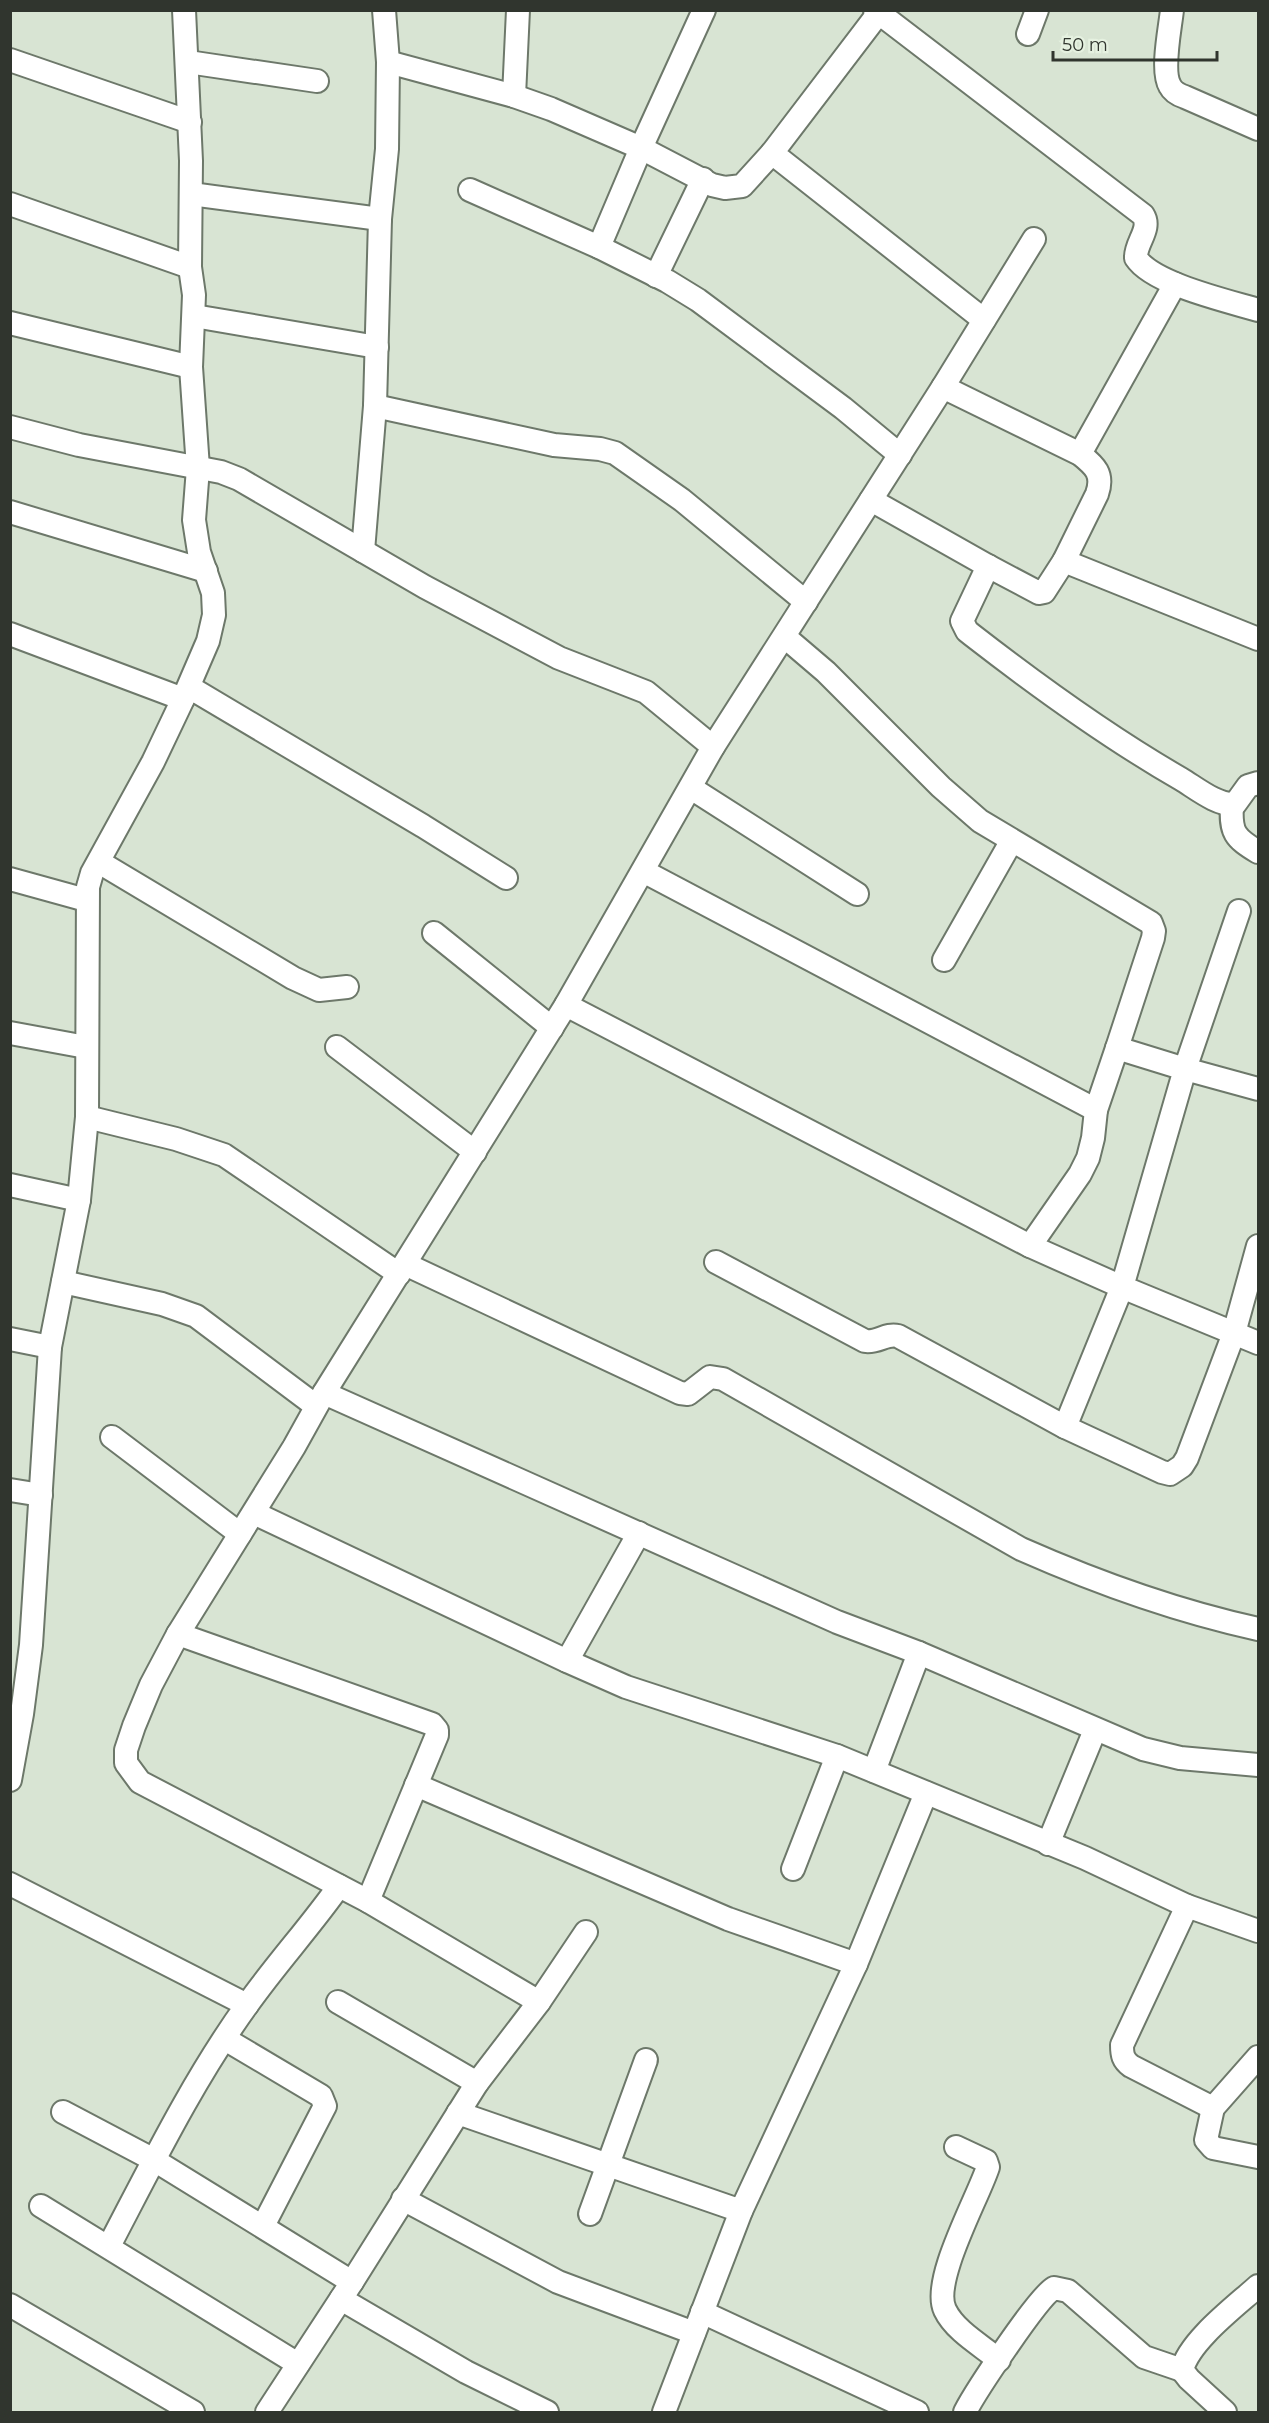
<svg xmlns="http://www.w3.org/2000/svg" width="1269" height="2423" font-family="Montserrat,sans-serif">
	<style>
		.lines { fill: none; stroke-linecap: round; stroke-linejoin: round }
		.street-casing { stroke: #6d786a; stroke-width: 26 }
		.street { stroke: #fff; stroke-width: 22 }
	</style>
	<rect width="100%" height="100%" fill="#d8e4d3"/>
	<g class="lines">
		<g class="street-casing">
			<g id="street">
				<polyline points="704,10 641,148 599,247 667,281 698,300 843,408 900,455"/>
				<path d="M875 10 1143 215C1152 229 1135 243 1136 258 1153 284 1228 301 1258 310"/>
				<polyline points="881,10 772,153 984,320"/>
				<path d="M1172 10C1170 29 1161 71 1170 86 1173 92 1179 95 1185 97L1258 129"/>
				<polyline points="1028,34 1037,10"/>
				<polyline points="10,60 190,122"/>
				<polyline points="188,62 317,81"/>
				<polyline points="388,62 514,96 551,109 641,148 712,185 725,188 742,186 772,153"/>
				<polyline points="514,96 518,10"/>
				<polyline points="470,190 599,247"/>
				<polyline points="191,194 380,219"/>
				<polyline points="10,204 190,267"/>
				<polyline points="656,276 703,179"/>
				<polyline points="194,316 377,347"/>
				<polyline points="10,323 191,367"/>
				<path d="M943 387 1080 454C1095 466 1104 474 1097 494L1064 561"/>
				<polyline points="375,406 554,445 600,449 615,453 682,500 806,602"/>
				<polyline points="10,427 79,445 221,472 239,479 425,587 559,658 646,692 713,747"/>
				<polyline points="1080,454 1175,284"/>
				<polyline points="871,500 988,566 1039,593 1044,592 1064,561 1258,639"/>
				<polyline points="10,512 206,571"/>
				<polyline points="363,551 375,406 380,219 387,149 388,62 384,10"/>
				<path d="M988 566 962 621 967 631 972 635C1039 687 1108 737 1181 779 1196 788 1218 806 1235 804L1248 786 1258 783"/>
				<polyline points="10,634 183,699"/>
				<polyline points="785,637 826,672 941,787 980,821 1151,923 1154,931 1153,938 1117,1048"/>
				<polyline points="189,687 423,826 506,878"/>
				<polyline points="691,788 857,894"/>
				<path d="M1232 804C1230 833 1235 838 1258 852"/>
				<polyline points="99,862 293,978 319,990 347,987"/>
				<polyline points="643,871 1096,1110"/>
				<polyline points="10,879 86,900"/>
				<polyline points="1239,911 1185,1069 1258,1089"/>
				<polyline points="434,933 552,1028"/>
				<polyline points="944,960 1011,842"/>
				<polyline points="566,1005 1030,1246 1122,1287 1065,1427"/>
				<polyline points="10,1033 86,1047"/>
				<polyline points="337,1047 475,1152"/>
				<polyline points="87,1117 176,1139 224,1155 399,1274"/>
				<polyline points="10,1185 79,1200"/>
				<polyline points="1030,1246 1080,1174 1088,1158 1093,1138 1096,1110 1117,1048 1185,1069 1122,1287 1258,1343"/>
				<path d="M716 1262 865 1341C878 1343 886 1333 898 1336L1065 1427 1162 1472 1170 1474 1182 1466 1187 1458 1234 1333 1258 1246"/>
				<path d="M405 1264 680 1393 688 1394 710 1377 723 1379 1021 1549C1098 1583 1176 1611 1258 1629"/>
				<polyline points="63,1282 162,1304 196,1316 316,1406"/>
				<polyline points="10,1339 50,1347"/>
				<polyline points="324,1393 837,1622 919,1653 1143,1749 1180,1758 1258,1765"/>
				<polyline points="112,1437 240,1534"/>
				<polyline points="10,1490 41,1495"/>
				<polyline points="254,1513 567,1661 626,1687 837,1756 1085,1858 1187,1906 1258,1931"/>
				<polyline points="178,1634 432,1724 437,1730 437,1735 368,1901"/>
				<polyline points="567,1661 639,1533"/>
				<polyline points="874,1771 919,1653"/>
				<polyline points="10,1780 22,1714 31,1645 50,1347 79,1200 87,1117 88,887 92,873 153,762 183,699 208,641 214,615 213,593 199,552 194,520 198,468 191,367 194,295 190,267 191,161 184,10"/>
				<polyline points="416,1785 728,1919 856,1964"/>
				<polyline points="1048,1844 1095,1730"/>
				<polyline points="793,1869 837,1756"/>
				<polyline points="10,1884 247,2005"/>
				<path d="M1187 1906 1122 2045C1122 2055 1123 2060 1131 2066L1213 2108"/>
				<polyline points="338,2002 477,2083"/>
				<polyline points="539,2002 368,1901 140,1782 126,1763 126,1750 134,1726 151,1685 178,1634 294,1447 324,1393 566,1005 713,747 943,387 1034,239"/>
				<polyline points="225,2039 321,2096 325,2106 263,2226"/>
				<polyline points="1258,2057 1213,2108 1206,2140 1213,2148 1258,2157"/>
				<polyline points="63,2112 154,2160 352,2282"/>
				<polyline points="458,2113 741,2211 856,1964 926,1793"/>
				<path d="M956 2147 986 2161 988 2167C978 2198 931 2281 945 2310 955 2331 982 2346 999 2360"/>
				<polyline points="403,2199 558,2282 694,2333"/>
				<polyline points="41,2206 298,2364"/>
				<polyline points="590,2214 646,2060"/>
				<path d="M109 2246C152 2164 193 2080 247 2005 276 1964 310 1927 339 1886"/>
				<polyline points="341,2299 466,2372 547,2412"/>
				<polyline points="10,2305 193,2412"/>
				<polyline points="702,2312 917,2412"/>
				<polyline points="267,2412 352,2282 477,2083 539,2002 586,1932"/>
				<polyline points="664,2412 741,2211"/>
				<path d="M965 2412C976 2391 1038 2297 1054 2288L1068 2291 1144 2357 1182 2370"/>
				<path d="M1225 2412 1189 2379 1182 2370C1189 2341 1236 2306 1258 2286"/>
			</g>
		</g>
		<use href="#street" class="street"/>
	</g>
	<rect width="1269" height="2423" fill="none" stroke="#30352e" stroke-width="24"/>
	<path d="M1053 51v9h164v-9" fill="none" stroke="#30352e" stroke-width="3"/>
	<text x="1062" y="51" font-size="18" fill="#30352e" stroke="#e5f1e0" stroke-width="4.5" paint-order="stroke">50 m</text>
</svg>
